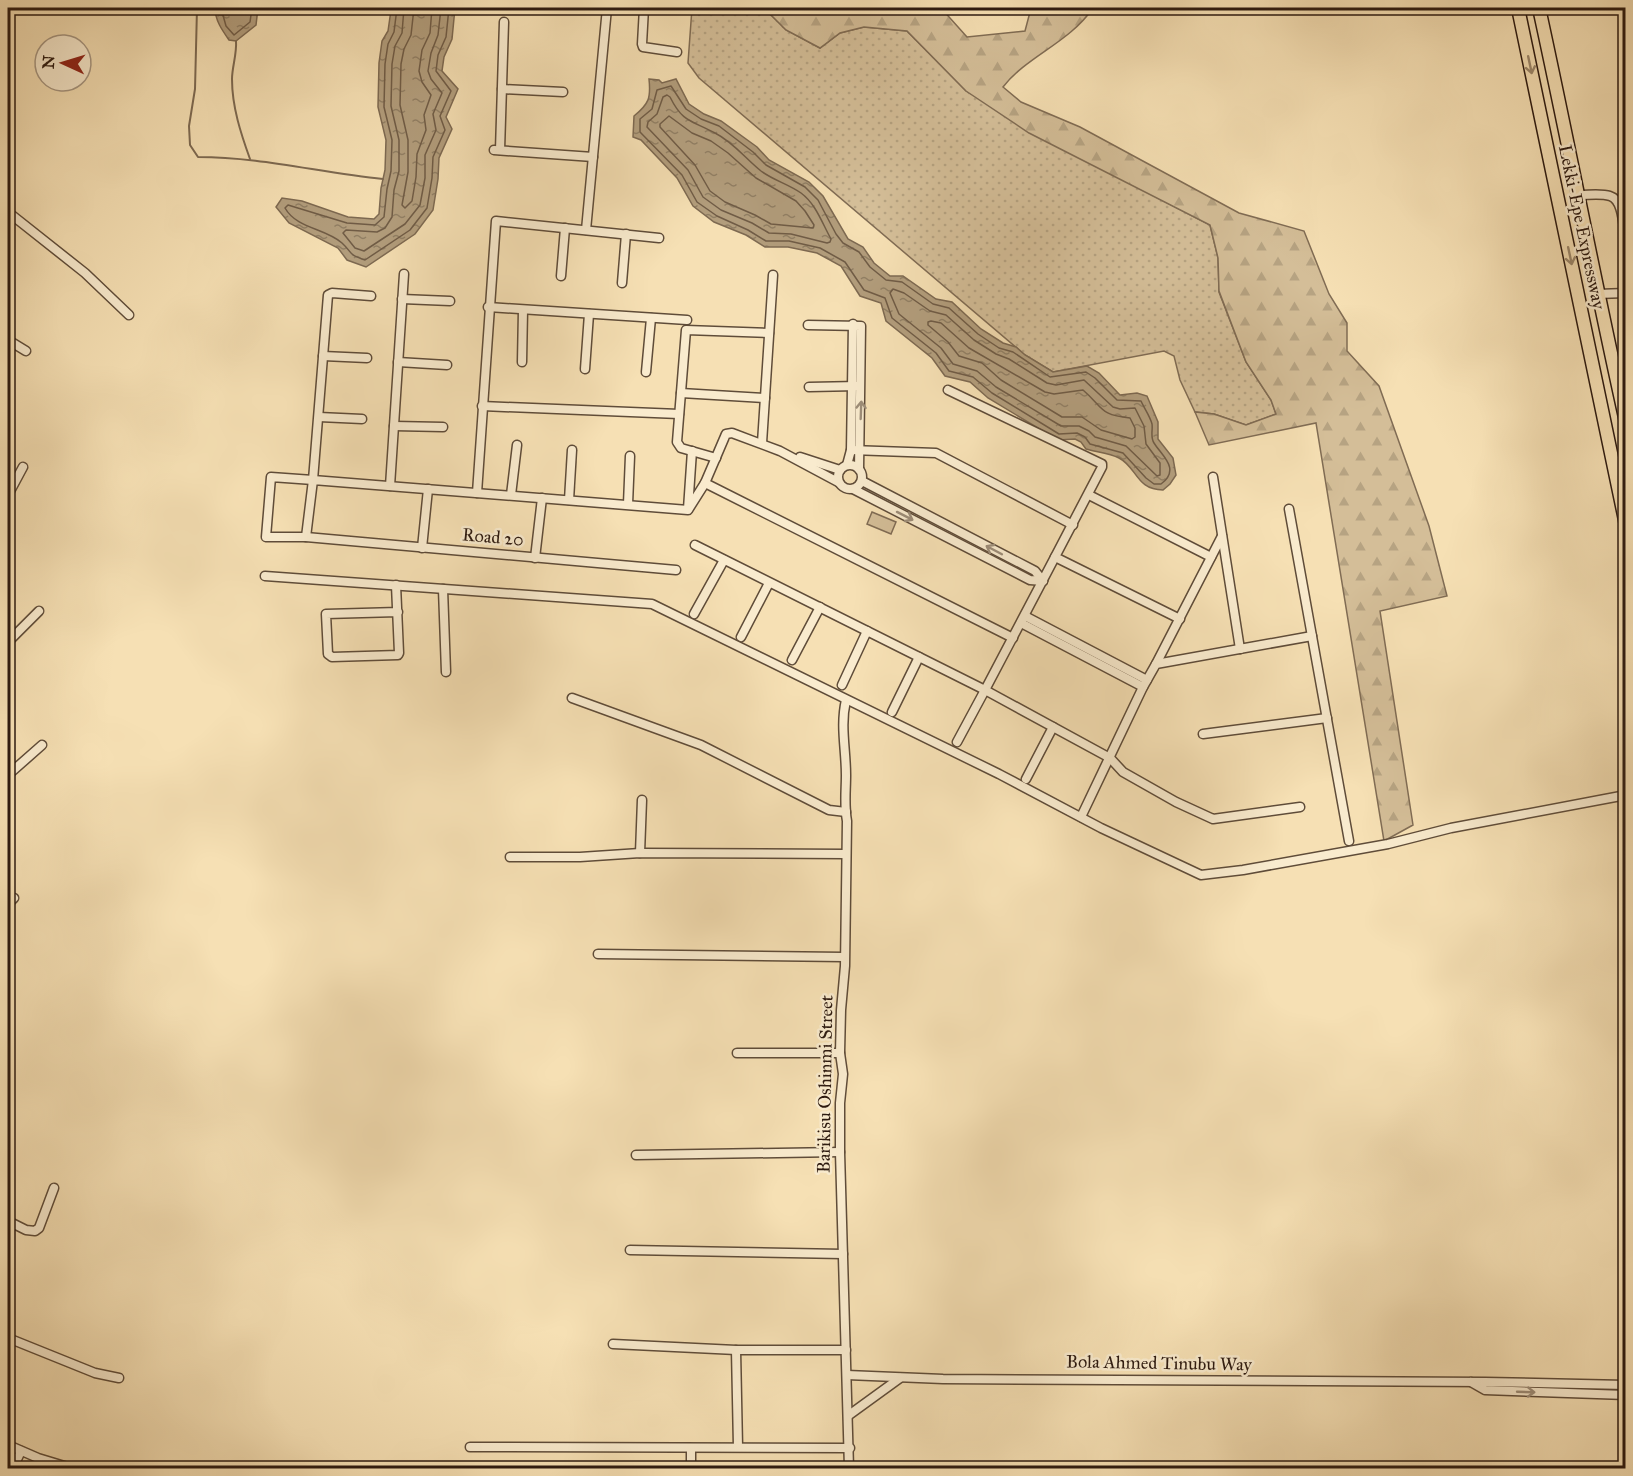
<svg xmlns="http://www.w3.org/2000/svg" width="1633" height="1476" font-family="'IM FELL Great Primer',serif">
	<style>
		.grass { fill: url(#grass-dots); stroke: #806c54; stroke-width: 1.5 }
		.forest { fill: url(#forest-firs); stroke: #806c54; stroke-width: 1.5 }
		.pitch { fill: #d4be98; stroke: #806c54; stroke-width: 1.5 }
		.water { fill: url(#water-ripples); stroke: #7d6951; stroke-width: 1.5 }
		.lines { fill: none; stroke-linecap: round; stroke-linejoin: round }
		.shore { stroke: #705c46; stroke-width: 1.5 }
		.stream { stroke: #7d6951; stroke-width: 2 }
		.minor-casing { stroke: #5f4c39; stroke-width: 11 }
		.highway-casing { stroke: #2d1a10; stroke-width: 15 }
		.minor { stroke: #f9ebce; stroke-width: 8 }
		.highway { stroke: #f6e0b4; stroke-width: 12 }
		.oneway { stroke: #9c876a }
		.oneway2 { stroke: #9d8d78 }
		.labels { text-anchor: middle; stroke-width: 5; stroke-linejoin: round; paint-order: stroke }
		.street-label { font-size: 18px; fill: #2d1a10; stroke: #f9ebce }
	</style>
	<defs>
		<pattern id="grass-dots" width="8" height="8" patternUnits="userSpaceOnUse" patternTransform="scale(1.5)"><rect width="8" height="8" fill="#d4be98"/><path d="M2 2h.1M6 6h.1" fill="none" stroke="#b6a382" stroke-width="1.8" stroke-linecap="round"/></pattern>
		<pattern id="forest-firs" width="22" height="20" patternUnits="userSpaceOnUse" patternTransform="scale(1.5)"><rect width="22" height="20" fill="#d4be98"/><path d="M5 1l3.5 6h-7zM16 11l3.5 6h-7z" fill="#b6a382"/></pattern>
		<pattern id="water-ripples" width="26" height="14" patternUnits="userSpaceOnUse" patternTransform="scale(1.5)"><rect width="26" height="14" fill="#b29d7c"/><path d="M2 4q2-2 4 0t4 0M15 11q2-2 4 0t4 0" fill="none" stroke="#917f64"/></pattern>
	</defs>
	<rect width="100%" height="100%" fill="#f6e0b4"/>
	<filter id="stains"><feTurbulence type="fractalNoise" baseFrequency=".00333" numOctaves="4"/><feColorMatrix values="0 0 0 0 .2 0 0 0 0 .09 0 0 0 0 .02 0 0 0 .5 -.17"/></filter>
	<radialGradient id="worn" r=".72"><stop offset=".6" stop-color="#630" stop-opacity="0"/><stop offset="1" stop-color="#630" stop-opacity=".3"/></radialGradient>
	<polygon class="grass" points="692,8 764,8 786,30 820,48 840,33 864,27 907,31 966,91 1139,188 1210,225 1218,258 1219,292 1246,362 1271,400 1276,414 1246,425 1214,414 1195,412 1180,380 1174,356 1164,351 1053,372 1025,355 699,78 688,63"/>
	<path class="forest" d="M764 8H826L831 12 832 8H941L967 37 1025 31 1030 12 1036 8H1093C1069 43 1027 56 1003 87L1021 102 1080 127 1239 213 1304 231 1329 294 1347 323V351L1379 386 1429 526 1447 596 1380 611 1413 825 1384 841 1316 423 1209 445 1195 412 1214 414 1246 425 1276 414 1271 400 1246 362 1219 291 1218 258 1210 225 1029 133 966 91 907 31 864 27 840 33 820 48 786 30Z"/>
	<polygon class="pitch" points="872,512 896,522 891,534 867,524"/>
	<g class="water">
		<path d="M215 8H258L256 25 236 41 229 40C222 30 215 20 215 8Z"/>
		<polygon points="389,8 455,8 452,39 444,57 442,71 458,89 446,117 452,129 439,158 438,179 433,210 415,234 366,267 347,260 338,248 289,223 276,207 282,198 302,201 348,217 374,219 379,214 381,188 385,170 386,140 378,107 379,63 382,41 388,31 391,10"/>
		<path d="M649 79 659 80 662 83 676 79 689 104 704 114 721 121 757 147 769 160 809 182 823 196 848 239 863 247 874 263 890 276H903L936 299 952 302 981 329 1003 343 1016 347 1025 355 1053 372 1087 366 1099 373 1120 395 1137 393 1147 396 1158 422V439L1173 458 1176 475 1170 484 1163 490C1136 490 1137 467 1119 458 1109 453 1096 452 1086 449L1081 442 1075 439 1058 440 988 398 970 382 945 376 932 358 886 321 881 303 860 296 841 266 817 253 788 247H765L746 235 714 222 693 206 677 178 641 140 633 137 634 116C649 104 651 98 649 79Z"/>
	</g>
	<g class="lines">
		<g class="shore">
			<polyline points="221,8 226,26 234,35 250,22 252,8"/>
			<path d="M397 8 394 32 388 44 385 64 384 107 392 140 391 171 387 189 384 217 375 225 347 223 288 205 285 208C297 229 325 228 342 243 354 254 347 254 365 260L410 230 427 208 432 178 433 157 445 130 440 116 451 91 436 71 438 55 446 37 449 8"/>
			<polyline points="404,8 402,33 395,46 392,64 391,106 399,140 399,171 394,190 392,217 385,228 377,232 346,230 343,233 355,248 364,251 405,224 420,205 425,178 425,155 436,130 433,114 442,93 431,79 428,71 431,53 438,35 441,8"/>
			<polyline points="414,8 411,35 404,49 401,64 400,105 408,140 408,172 402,205 405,208 412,201 416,177 417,154 426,130 424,115 431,95 422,82 419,71 422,50 430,33 432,8"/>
			<path d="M671 86 686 109 701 119 719 126 753 152 766 165 805 187 818 200 836 234 843 243 859 252 870 267 886 280 902 282 933 304 949 308 978 334 999 348 1013 352 1050 377 1086 372 1095 378 1117 400 1141 401C1144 408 1150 416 1152 424 1153 430 1150 437 1154 443 1162 456 1181 469 1161 484H1154L1146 478 1123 453 1090 444 1085 437 1077 433 1059 434 992 393 973 377 949 371 936 353 892 318 885 298 864 290 845 262 820 248 789 241H766L748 230 717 216 697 202 682 175 640 132V119L652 109 657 90Z"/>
			<path d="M667 95 670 97C683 123 691 120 715 133 733 142 745 158 761 171 773 180 788 184 801 193 816 204 822 223 831 239L830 242 827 243 791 234 769 233 752 223 721 210 703 197 688 170 647 127 648 122 657 114 663 97Z"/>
			<polygon points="669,116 692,133 711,141 728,153 756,178 796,201 805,211 814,225 813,228 771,224 755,215 725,202 710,191 695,165 660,127 660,124"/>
			<polygon points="893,289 904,293 930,311 946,315 974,340 996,354 1009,359 1047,383 1056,385 1084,380 1113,407 1120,409 1135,408 1144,426 1146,444 1160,463 1160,475 1157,476 1126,446 1095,437 1089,431 1079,426 1061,426 996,387 977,371 953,364 941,348 899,314 890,293"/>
			<path d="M931 321 941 323 969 348 1045 392 1054 394 1083 390C1104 408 1099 415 1130 418L1135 428V437L1132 439 1101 430 1082 417H1062L1001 380 982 363 959 356 948 342 928 325V322Z"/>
		</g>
		<g class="stream">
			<path d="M197 8 195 89 189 126 190 145 198 157C261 157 321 173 383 179"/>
			<path d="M236 41C237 54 232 67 232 79 232 107 241 134 250 159"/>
		</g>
		<g class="minor-casing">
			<g id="minor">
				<polyline points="644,8 642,44 643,47 677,52"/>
				<polyline points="502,89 563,92"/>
				<polyline points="494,150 593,157"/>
				<polyline points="500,150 504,22"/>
				<path d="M1579 195C1589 195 1601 193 1610 196 1624 200 1623 229 1626 241"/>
				<polyline points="8,212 85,273 129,315"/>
				<polyline points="586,230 607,8"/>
				<polyline points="561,276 565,228"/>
				<polyline points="622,283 626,234"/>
				<polyline points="1597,294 1626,293"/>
				<polyline points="371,296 332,293 328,295 313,480 271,477 266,537 306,537 676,570"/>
				<polyline points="402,299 450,301"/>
				<polyline points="488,307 687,320"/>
				<polyline points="808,325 861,326 859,469"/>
				<polyline points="8,340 26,351"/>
				<polyline points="323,356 367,358"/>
				<polyline points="398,362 447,365"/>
				<polyline points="522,362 523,310"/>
				<polyline points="585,369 589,314"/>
				<polyline points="646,372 651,318"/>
				<polyline points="809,387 858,386"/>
				<polyline points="948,390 1102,464 1102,467 1055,557 1180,619"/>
				<polyline points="681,393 765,398"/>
				<polyline points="482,406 679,414"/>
				<polyline points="319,417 362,419"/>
				<polyline points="394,426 443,427"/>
				<polyline points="762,443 773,275"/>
				<polyline points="851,450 936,453 1073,525"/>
				<polyline points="800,457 840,470"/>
				<polyline points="716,458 681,448 677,442 686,330 769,333"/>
				<circle cx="850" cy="477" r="12"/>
				<polyline points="847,465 851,450 853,324"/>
				<polyline points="1213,477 1240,649"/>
				<polyline points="862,481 1035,571 1043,581"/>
				<polyline points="705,483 726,434 732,433 780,451 838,482"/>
				<polyline points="390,486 404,274"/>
				<polyline points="853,489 1030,580 1043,581"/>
				<polyline points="477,493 496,221 659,238"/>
				<polyline points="8,495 23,467"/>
				<polyline points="511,495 517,445"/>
				<polyline points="1089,495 1211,557"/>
				<polyline points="569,500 572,450"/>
				<polyline points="628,504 630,456"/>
				<polyline points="688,509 692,451"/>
				<polyline points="1289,509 1349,841"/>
				<polyline points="306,537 313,480 688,510 705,483 1013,638"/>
				<polyline points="695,545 985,690 957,742"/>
				<polyline points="422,548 428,489"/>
				<polyline points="1055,557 985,690 1110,758 1123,772 1176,802 1213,819 1300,807"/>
				<polyline points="535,558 542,498"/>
				<polyline points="265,576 652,604 999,774 1101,828 1201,875 1243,870 1388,844 1451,828 1626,795"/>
				<polyline points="396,585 399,653 398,655 332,657 328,654 326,614 398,612"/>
				<polyline points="443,589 446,672"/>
				<polyline points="694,614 724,560"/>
				<polyline points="1025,616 1147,680"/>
				<polyline points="1021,623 1143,687"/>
				<polyline points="741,637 769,583"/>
				<polyline points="8,642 39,611"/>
				<polyline points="792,660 820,607"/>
				<polyline points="1156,664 1222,536"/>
				<polyline points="842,685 867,631"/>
				<polyline points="572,698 701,745 829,810 846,812"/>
				<path d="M846 700C840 726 846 749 846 775 846 791 844 805 847 821L845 966 841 1010 840 1053 843 1074 840 1103V1152L849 1468"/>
				<polyline points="892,712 919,657"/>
				<polyline points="1203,734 1327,718"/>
				<polyline points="8,775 42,745"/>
				<polyline points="1026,779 1053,727"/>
				<polyline points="1081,817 1143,687 1156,664 1312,636"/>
				<polyline points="640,853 642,800"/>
				<polyline points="510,857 580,857 640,853 846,854"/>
				<polyline points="8,904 14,898"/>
				<polyline points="598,954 844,957"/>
				<polyline points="737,1053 840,1053"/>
				<polyline points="636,1155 840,1152"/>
				<polyline points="8,1221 26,1230 35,1231 39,1228 54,1188"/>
				<polyline points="630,1250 843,1254"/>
				<polyline points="8,1338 95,1373 119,1378"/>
				<polyline points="613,1344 736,1350 846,1350"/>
				<polyline points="736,1350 738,1447"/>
				<polyline points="847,1375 943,1379 1485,1382 1626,1385"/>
				<polyline points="1471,1382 1485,1390 1626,1395"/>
				<polyline points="849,1415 900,1378"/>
				<polyline points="8,1445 38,1458 71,1468"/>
				<polyline points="470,1447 850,1448"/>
				<polyline points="13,1468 21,1451"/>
				<polyline points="691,1468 691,1448"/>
			</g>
		</g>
		<g class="highway-casing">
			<g id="highway">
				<polyline points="1518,8 1626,525"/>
				<path d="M1539 8C1569 145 1595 284 1626 422"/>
			</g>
		</g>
		<use href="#minor" class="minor"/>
		<use href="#highway" class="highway"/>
	</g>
	<defs><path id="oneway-shaft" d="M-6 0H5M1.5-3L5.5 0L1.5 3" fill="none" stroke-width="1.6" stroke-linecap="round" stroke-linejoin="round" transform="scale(1.5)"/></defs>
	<g class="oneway">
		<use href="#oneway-shaft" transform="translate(1530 65) rotate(78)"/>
		<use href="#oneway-shaft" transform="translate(1570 256) rotate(78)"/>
	</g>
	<g class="oneway2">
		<use href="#oneway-shaft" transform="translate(861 410) rotate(-88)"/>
		<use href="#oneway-shaft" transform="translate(905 516) rotate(27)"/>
		<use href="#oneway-shaft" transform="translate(994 550) rotate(-152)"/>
		<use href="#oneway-shaft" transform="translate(1526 1392) rotate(2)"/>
	</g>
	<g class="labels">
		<g class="street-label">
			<text transform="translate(1582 227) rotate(78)" y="6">Lekki-Epe Expressway</text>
			<text transform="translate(493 537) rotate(5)" y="6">Road 20</text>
			<text transform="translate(825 1084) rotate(-89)" y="6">Barikisu Oshinmi Street</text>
			<text transform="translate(1159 1363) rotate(1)" y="6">Bola Ahmed Tinubu Way</text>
		</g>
	</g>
	<rect width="1633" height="1476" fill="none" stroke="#f6e0b4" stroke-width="30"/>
	<rect x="9" y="9" width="1615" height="1458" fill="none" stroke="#2d1a10" stroke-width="3"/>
	<rect x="15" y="15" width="1603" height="1446" fill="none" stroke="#2d1a10" stroke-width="1.5"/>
	<g transform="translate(63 63) rotate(274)"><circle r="28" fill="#f9ebce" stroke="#a79782" stroke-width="1.5"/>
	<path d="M0-4.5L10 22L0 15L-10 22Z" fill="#8f2418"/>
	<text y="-9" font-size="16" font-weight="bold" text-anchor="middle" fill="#2d1a10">N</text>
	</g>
	<rect width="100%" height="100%" filter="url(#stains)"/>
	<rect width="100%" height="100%" fill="url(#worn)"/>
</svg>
